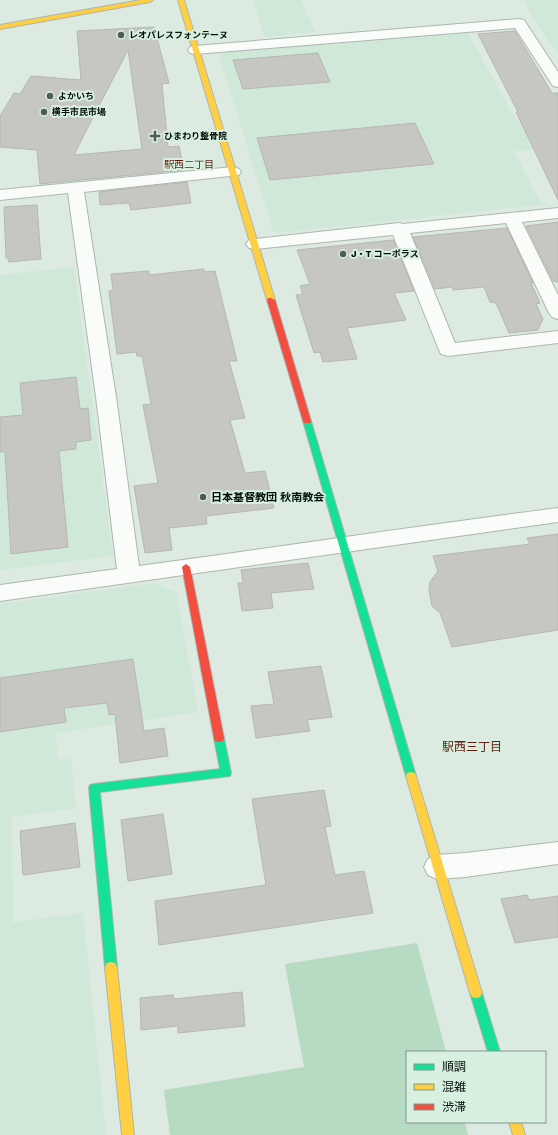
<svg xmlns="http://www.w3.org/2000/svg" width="558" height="1135" font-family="'Work Sans','Noto Sans JP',sans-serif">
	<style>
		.built { fill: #d0e8d8 }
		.green { fill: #b6dac2 }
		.building { fill: #c6c7c2; stroke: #b6b7b2; fill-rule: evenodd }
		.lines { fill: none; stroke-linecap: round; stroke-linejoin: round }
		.street-casing { stroke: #acb6af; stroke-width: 2 }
		.fast-casing { stroke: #acb6af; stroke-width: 2 }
		.slow-casing { stroke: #acb6af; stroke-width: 2 }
		.jam-casing { stroke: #acb6af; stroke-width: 2 }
		.street { fill: #fafcfa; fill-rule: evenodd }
		.fast { fill: #16e098; fill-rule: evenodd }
		.slow { fill: #ffcf43; fill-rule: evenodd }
		.jam { fill: #f24e42; fill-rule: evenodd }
		.poi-dot { fill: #515b54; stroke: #d7f0df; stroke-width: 1.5 }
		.labels { text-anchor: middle; stroke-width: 4; stroke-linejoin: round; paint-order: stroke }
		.far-poi-label { font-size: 9px; font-weight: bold; fill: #060e08; stroke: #d7f0df; text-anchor: start }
		.far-neighbourhood-label { font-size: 10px; fill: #601e10; stroke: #d7f0df }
		.poi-label { font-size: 11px; font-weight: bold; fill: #060e08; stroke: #d7f0df; text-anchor: start }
		.neighbourhood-label { font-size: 12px; fill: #601e10; stroke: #d7f0df }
	</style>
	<rect width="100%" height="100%" fill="#ddeae1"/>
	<g class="built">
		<polygon points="253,0 301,0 315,32 264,37"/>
		<polygon points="523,0 558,0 558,54 531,14"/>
		<polygon points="468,33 517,122 558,119 558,147 514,151 542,205 276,233 273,230 219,55 224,52"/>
		<polygon points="74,267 113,556 0,570 0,275"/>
		<polygon points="155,583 176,592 198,712 56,733 58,759 71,759 76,808 12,817 13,922 83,913 106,1135 0,1135 0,604"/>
	</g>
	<polygon class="green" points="417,943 446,1052 407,1052 407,1122 465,1122 468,1135 170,1135 164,1090 304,1067 285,964"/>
	<g class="building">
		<path d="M154 27 169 83 162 84 168 147 179 146 184 170 40 184 37 150 0 147V116L14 93 20 94 31 76 81 80 77 31ZM128 50 142 149 74 155 85 133Z"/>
		<polygon points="515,31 552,93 558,93 558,200 516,112 518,112 478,34"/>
		<polygon points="318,53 330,82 243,89 233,60"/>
		<polygon points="415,123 434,164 270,180 257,138"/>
		<polygon points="187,182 191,203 131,210 129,203 100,205 99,192"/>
		<polygon points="37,205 41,259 9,262 8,258 6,258 4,207"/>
		<polygon points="558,222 558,282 553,281 526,226"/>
		<polygon points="507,228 533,283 531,283 540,303 536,304 543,319 538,330 509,333 496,303 490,302 484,287 453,290 452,287 435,289 413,237"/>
		<polygon points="393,240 414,291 394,293 406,320 347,328 357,359 323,362 320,352 314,353 296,295 303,294 300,286 310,284 297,250"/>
		<polygon points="204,269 204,272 215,271 237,361 229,361 245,418 230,420 245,473 265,471 274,508 206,516 207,524 169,528 172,550 145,553 134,486 158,483 143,405 151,404 142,356 137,356 136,352 117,354 109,291 113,290 111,274 149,271 149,275"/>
		<polygon points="76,377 80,409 88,408 91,440 76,442 76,449 59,451 68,547 11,554 5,452 0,452 0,417 23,415 20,383"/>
		<polygon points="558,534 558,630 452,647 440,613 432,606 429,590 430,582 438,571 433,556 530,544 527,538"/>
		<polygon points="308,563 314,589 271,593 273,608 242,611 238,583 243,583 241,570"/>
		<polygon points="133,659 144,731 164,728 168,756 120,763 115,714 109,715 107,703 64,708 66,722 0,732 0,678"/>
		<polygon points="321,666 332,717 307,720 310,731 256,738 251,706 274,704 268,672"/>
		<polygon points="324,790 331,826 325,827 335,875 364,871 373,913 159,945 155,901 266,885 252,799"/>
		<polygon points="163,814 172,874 128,881 121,820"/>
		<polygon points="75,823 80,867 23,875 20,831"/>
		<polygon points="527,895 529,900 558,896 558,937 515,943 501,899"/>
		<polygon points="242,992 245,1026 178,1033 178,1026 141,1030 140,998 173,995 174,999"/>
	</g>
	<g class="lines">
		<g class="street-casing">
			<g id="street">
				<polygon points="519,19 524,20 558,72 558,87 553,86 515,28 195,54 190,53 188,50 190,47 195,46"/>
				<path d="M233 167 239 169 241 172 239 175 84 192 116 397 139 566C279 547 418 526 558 508V522L0 601V585L117 569 96 397 68 193 0 200V190Z"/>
				<polygon points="558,208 558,218 522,222 558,295 558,319 552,317 549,313 506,223 410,233 455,343 558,331 558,343 448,356 441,354 439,350 393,235 255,249 249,248 246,244 249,240 255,239 399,223 403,224"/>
				<polygon points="558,842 558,864 465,877 437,879 428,875 424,867 428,859 437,855 465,853"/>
			</g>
		</g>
		<g class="fast-casing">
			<g id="fast">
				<polygon points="307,418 311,421 416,776 415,779 411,780 407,779 406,776 303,421"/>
				<polygon points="219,734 223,735 224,738 231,773 230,776 100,792 117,967 115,971 111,972 107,971 105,967 89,788 90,785 94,784 220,769 214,738 215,735"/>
				<polygon points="476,988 480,989 482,993 500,1052 488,1052 470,993 472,989"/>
			</g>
		</g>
		<g class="slow-casing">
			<g id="slow">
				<polygon points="141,0 153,0 150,2 0,29 0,25"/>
				<polygon points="178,0 184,0 275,300 274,302 271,302 267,300"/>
				<polygon points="411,772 415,773 416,776 482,993 480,997 476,998 472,997 470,993 406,776 407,773"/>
				<polygon points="111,962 115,963 117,967 134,1135 122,1135 105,967 107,963"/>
				<polygon points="509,1122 521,1122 525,1135 513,1135"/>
			</g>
		</g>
		<g class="jam-casing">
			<g id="jam">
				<polygon points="268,298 271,298 275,300 311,421 310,423 304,423 303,421 267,300"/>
				<polygon points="186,564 190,567 224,738 223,741 219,742 215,741 214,738 182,567"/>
			</g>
		</g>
		<use href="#street" class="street"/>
		<use href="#fast" class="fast"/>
		<use href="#slow" class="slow"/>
		<use href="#jam" class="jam"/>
	</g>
	<g class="poi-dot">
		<circle cx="121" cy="35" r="4"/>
		<circle cx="50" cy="96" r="4"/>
		<circle cx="44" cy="112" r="4"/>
		<path d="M153 130h4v4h4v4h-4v4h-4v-4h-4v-4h4z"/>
		<circle cx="343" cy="254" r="4"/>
		<circle cx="203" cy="497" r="4"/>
	</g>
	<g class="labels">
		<g class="far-poi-label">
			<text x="129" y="38">レオパレスフォンテーヌ</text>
			<text x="58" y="99">よかいち</text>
			<text x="52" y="115">横手市民市場</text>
			<text x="164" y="139">ひまわり整骨院</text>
			<text x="351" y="257">J・T コーポラス</text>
		</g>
		<g class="far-neighbourhood-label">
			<text x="189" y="168">駅西二丁目</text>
		</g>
		<g class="poi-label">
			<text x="211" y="501">日本基督教団 秋南教会</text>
		</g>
		<g class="neighbourhood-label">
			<text x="472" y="751">駅西三丁目</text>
		</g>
	</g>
	<rect x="406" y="1051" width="140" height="72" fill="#d7f0df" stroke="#839689"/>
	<rect x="414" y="1064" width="20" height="6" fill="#16e098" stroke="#839689"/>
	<text x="442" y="1071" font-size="12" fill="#060e08">順調</text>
	<rect x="414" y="1084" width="20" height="6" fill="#ffcf43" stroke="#839689"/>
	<text x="442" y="1091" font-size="12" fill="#060e08">混雑</text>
	<rect x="414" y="1104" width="20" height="6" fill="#f24e42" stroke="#839689"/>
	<text x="442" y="1111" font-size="12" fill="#060e08">渋滞</text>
</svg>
